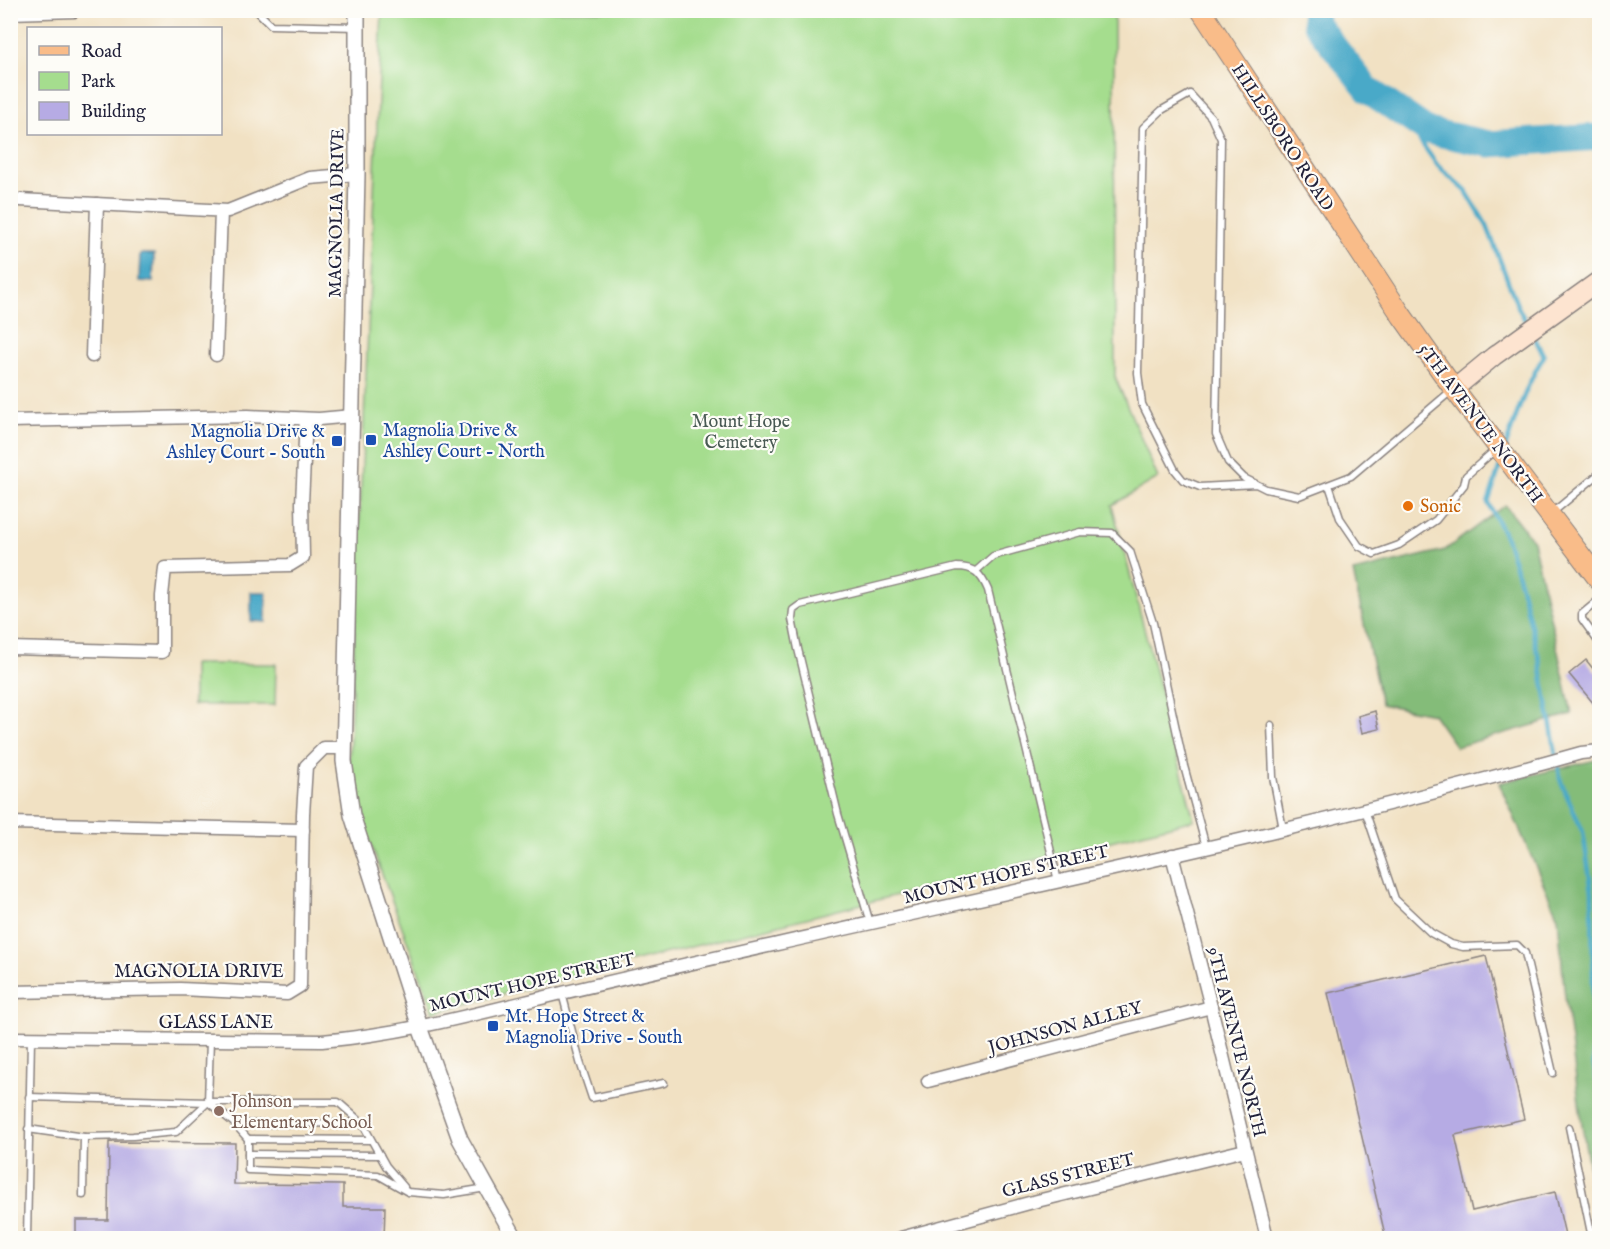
<svg xmlns="http://www.w3.org/2000/svg" width="1610" height="1249" font-family="'IM FELL English',serif">
	<style>
		.green { fill: #a5dd8e; stroke: #648064; stroke-width: 1.5 }
		.forest { fill: #84bc79; stroke: #536f5a; stroke-width: 1.5 }
		.water { fill: #48a9c8; stroke: #356682; stroke-width: 1.5 }
		.lines { fill: none; stroke-linecap: round; stroke-linejoin: round }
		.stream { stroke: #48a9c8; stroke-width: 4.5 }
		.river { stroke: #48a9c8; stroke-width: 27 }
		.building { fill: #b6abe4 }
		.service-casing { stroke: #8a827f; stroke-width: 9 }
		.minor-casing { stroke: #8a827f; stroke-width: 15 }
		.tertiary-casing { stroke: #8a827f; stroke-width: 18 }
		.secondary-casing { stroke: #8a827f; stroke-width: 21 }
		.primary-casing { stroke: #8a827f; stroke-width: 22 }
		.service { stroke: #fff; stroke-width: 6 }
		.minor { stroke: #fff; stroke-width: 12 }
		.tertiary { stroke: #fff; stroke-width: 15 }
		.secondary { stroke: #fde4d0; stroke-width: 18 }
		.primary { stroke: #f9bc89; stroke-width: 20 }
		.transit-dot { fill: #1a4fb4; stroke: #fdfcf7; stroke-width: 2 }
		.food-dot { fill: #e8710a; stroke: #fdfcf7; stroke-width: 2 }
		.education-dot { fill: #8d6e63; stroke: #fdfcf7; stroke-width: 2 }
		.labels { text-anchor: middle; stroke-width: 4.5; stroke-linejoin: round; paint-order: stroke }
		.street-label { font-size: 18px; fill: #22223b; stroke: #fdfcf7 }
		.park-label { font-size: 18px; fill: #495a54; stroke: #fdfcf7 }
		.transit-label { font-size: 18px; fill: #164399; stroke: #fdfcf7; text-anchor: start }
		.food-label { font-size: 18px; fill: #c56008; stroke: #fdfcf7; text-anchor: start }
		.education-label { font-size: 18px; fill: #785e54; stroke: #fdfcf7; text-anchor: start }
	</style>
	<rect width="100%" height="100%" fill="#fdfcf7"/>
	<filter id="ink" filterUnits="userSpaceOnUse"><feTurbulence type="fractalNoise" baseFrequency=".0167" numOctaves="2"/><feDisplacementMap in="SourceGraphic" scale="12" xChannelSelector="R" yChannelSelector="G"/><feConvolveMatrix kernelMatrix="1 2 1 2 8 2 1 2 1" color-interpolation-filters="sRGB"/></filter>
	<filter id="wash" filterUnits="userSpaceOnUse"><feTurbulence type="fractalNoise" baseFrequency=".008" numOctaves="4" result="noise"/><feDisplacementMap in="SourceGraphic" scale="24" xChannelSelector="R" yChannelSelector="G"/><feGaussianBlur stdDeviation="1.35" result="paint"/><feColorMatrix in="noise" values="0 0 0 0 0 0 0 0 0 0 0 0 0 0 0 0 0 1.4 0 .05"/><feComposite in="paint" operator="in"/></filter>
	<g filter="url(#wash)">
		<rect width="100%" height="100%" fill="#f1e1c3"/>
		<g class="green">
			<polygon points="382,11 1114,11 1115,377 1158,478 1112,505 1194,820 434,1012 348,784"/>
			<polygon points="193,664 276,664 275,705 193,705"/>
		</g>
		<g class="forest">
			<polygon points="1505,505 1533,541 1572,714 1456,747 1433,714 1381,704 1353,572 1445,550"/>
			<polygon points="1595,760 1600,769 1599,1229 1582,1125 1564,988 1558,917 1499,783"/>
		</g>
		<g class="water">
			<polygon points="140,254 154,254 153,282 139,281"/>
			<polygon points="251,592 266,592 266,622 251,621"/>
		</g>
		<g class="lines">
			<g class="stream">
				<polyline points="1414,121 1420,141 1438,166 1466,191 1487,226 1517,305 1528,326"/>
				<path d="M1505 449C1516 416 1526 385 1544 356L1532 333"/>
				<polyline points="1502,460 1488,503 1506,538 1520,582 1539,658 1561,782 1583,832 1592,892 1594,1065 1600,1092"/>
			</g>
			<polyline class="river" points="1314,10 1316,24 1368,90 1428,131 1489,144 1600,137"/>
		</g>
		<g id="blocks">
			<g class="building">
				<polygon points="1586,660 1599,676 1599,710 1569,674"/>
				<polygon points="1375,711 1379,729 1362,733 1358,716"/>
				<polygon points="1486,956 1524,1119 1455,1135 1472,1211 1555,1192 1566,1239 1386,1239 1328,993"/>
				<polygon points="109,1142 235,1143 234,1184 343,1185 343,1207 385,1207 384,1239 76,1239 76,1220 108,1220"/>
			</g>
		</g>
	</g>
	<g filter="url(#ink)">
		<use href="#blocks" fill-opacity="0" stroke="#8a827f" stroke-width="1.5"/>
		<g class="lines">
			<g class="service-casing">
				<g id="service">
					<polyline points="256,10 271,25 357,27"/>
					<polyline points="10,16 75,14 77,10"/>
					<polyline points="1256,484 1200,487 1183,480 1175,470 1142,404 1138,373 1143,128 1162,110 1190,94 1211,117 1221,139 1216,434 1228,462 1244,478 1266,489 1299,496 1351,476 1451,391"/>
					<polyline points="1329,485 1340,518 1359,546 1374,554 1399,545 1436,520 1464,485 1466,476 1496,449"/>
					<polyline points="1552,513 1600,473"/>
					<polyline points="976,571 993,556 1080,532 1112,533 1130,551 1153,623 1184,766 1206,847"/>
					<polyline points="1600,599 1582,614 1582,619 1600,644"/>
					<polyline points="1271,725 1273,777 1283,829"/>
					<polyline points="1365,810 1395,899 1431,933 1451,944 1463,947 1517,945 1525,953 1553,1073"/>
					<path d="M870 923 838 814 798 649 792 619 793 610 800 605 957 567C975 567 981 574 988 590L1058 881"/>
					<polyline points="562,993 580,1062 592,1098 664,1083"/>
					<polyline points="29,1097 208,1102 338,1102 362,1123"/>
					<polyline points="208,1102 235,1124 248,1139 248,1170 378,1175 408,1192 444,1195 486,1188"/>
					<polyline points="235,1124 362,1123 386,1166 404,1187"/>
					<polyline points="1569,1127 1592,1238"/>
					<polyline points="28,1129 84,1137 133,1136 176,1132 208,1102 210,1040"/>
					<polyline points="248,1139 371,1140"/>
					<polyline points="248,1154 380,1155"/>
					<polyline points="83,1195 84,1137"/>
					<polyline points="27,1238 31,1039"/>
				</g>
			</g>
			<g class="minor-casing">
				<g id="minor">
					<polyline points="20,200 228,211 310,178 357,174"/>
					<polyline points="216,355 221,211"/>
					<polyline points="92,356 97,204"/>
					<polyline points="10,421 248,416 319,419 352,416"/>
					<polyline points="10,648 162,652 162,596 165,568 290,565 303,557 302,503 306,419"/>
					<polyline points="10,823 303,830"/>
					<polyline points="1172,855 1211,1007 1267,1238"/>
					<polyline points="10,992 180,989 287,994 300,986 303,814 306,766 324,748 345,748"/>
					<path d="M10 1038 322 1041C404 1034 479 1013 558 994 629 977 701 961 773 945 1043 884 1315 828 1581 753L1600 751"/>
					<polyline points="928,1081 1211,1007"/>
					<polyline points="901,1238 1033,1202 1245,1150"/>
				</g>
			</g>
			<g class="tertiary-casing">
				<polyline id="tertiary" points="357,10 357,174 344,761 352,815 420,1027 460,1139 515,1238"/>
			</g>
			<g class="secondary-casing">
				<polyline id="secondary" points="1454,389 1494,356 1600,280"/>
			</g>
			<g class="primary-casing">
				<polyline id="primary" points="1201,10 1402,316 1454,389 1600,581"/>
			</g>
			<use href="#service" class="service"/>
			<use href="#minor" class="minor"/>
			<use href="#tertiary" class="tertiary"/>
			<use href="#secondary" class="secondary"/>
			<use href="#primary" class="primary"/>
		</g>
	</g>
	<g class="transit-dot">
		<rect x="365" y="434" width="12" height="12" rx="3"/>
		<rect x="331" y="435" width="12" height="12" rx="3"/>
		<rect x="487" y="1020" width="12" height="12" rx="3"/>
	</g>
	<circle class="food-dot" cx="1408" cy="506" r="6"/>
	<circle class="education-dot" cx="219" cy="1111" r="6"/>
	<g class="labels">
		<g class="street-label">
			<text transform="translate(1283 137) rotate(57)" y="6">HILLSBORO ROAD</text>
			<text transform="translate(336 213) rotate(-89)" y="6">MAGNOLIA DRIVE</text>
			<text transform="translate(1481 423) rotate(53)" y="6">5TH AVENUE NORTH</text>
			<text transform="translate(1006 874) rotate(-13)" y="6">MOUNT HOPE STREET</text>
			<text x="199" y="977">MAGNOLIA DRIVE</text>
			<text transform="translate(532 982) rotate(-13)" y="6">MOUNT HOPE STREET</text>
			<text x="216" y="1028">GLASS LANE</text>
			<text transform="translate(1065 1027) rotate(-15)" y="6">JOHNSON ALLEY</text>
			<text transform="translate(1237 1042) rotate(76)" y="6">9TH AVENUE NORTH</text>
			<text transform="translate(1068 1175) rotate(-14)" y="6">GLASS STREET</text>
		</g>
		<g class="park-label">
			<text x="741" y="427">Mount Hope<tspan x="741" dy="21">Cemetery</tspan></text>
		</g>
		<g class="transit-label">
			<text x="383" y="436">Magnolia Drive &amp;<tspan x="383" dy="21">Ashley Court - North</tspan></text>
			<text x="325" y="437" text-anchor="end">Magnolia Drive &amp;<tspan x="325" dy="21">Ashley Court - South</tspan></text>
			<text x="505" y="1022">Mt. Hope Street &amp;<tspan x="505" dy="21">Magnolia Drive - South</tspan></text>
		</g>
		<g class="food-label">
			<text x="1420" y="512">Sonic</text>
		</g>
		<g class="education-label">
			<text x="231" y="1107">Johnson<tspan x="231" dy="21">Elementary School</tspan></text>
		</g>
	</g>
	<rect width="1610" height="1249" fill="none" stroke="#fdfcf7" stroke-width="36"/>
	<rect x="27" y="27" width="195" height="108" fill="#fdfcf7" stroke="#a5a5ac" stroke-width="1.5"/>
	<rect x="39" y="46" width="30" height="9" fill="#f9bc89" stroke="#a5a5ac" stroke-width="1.5"/>
	<text x="81" y="57" font-size="18" fill="#22223b">Road</text>
	<rect x="39" y="72" width="30" height="18" fill="#a5dd8e" stroke="#a5a5ac" stroke-width="1.5"/>
	<text x="81" y="87" font-size="18" fill="#22223b">Park</text>
	<rect x="39" y="102" width="30" height="18" fill="#b6abe4" stroke="#a5a5ac" stroke-width="1.5"/>
	<text x="81" y="117" font-size="18" fill="#22223b">Building</text>
</svg>
